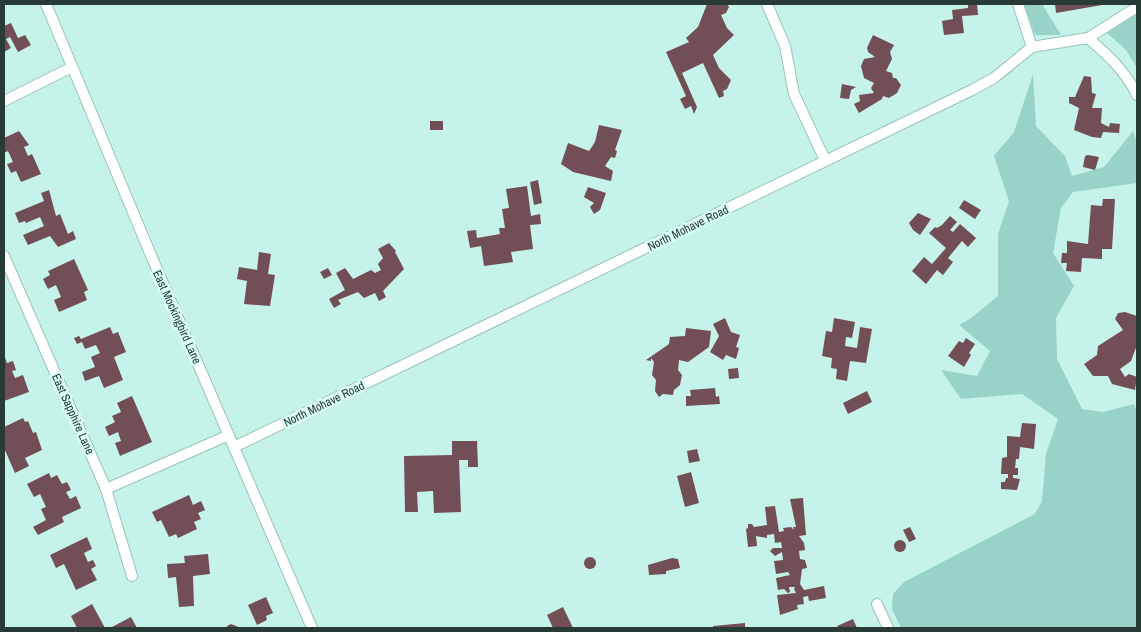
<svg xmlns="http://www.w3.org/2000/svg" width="1141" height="632" font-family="'Archivo Narrow',sans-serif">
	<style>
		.green { fill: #99d3c8 }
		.building { fill: #724f56 }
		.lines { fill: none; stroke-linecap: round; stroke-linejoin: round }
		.minor-casing { stroke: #95c2b9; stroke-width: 12 }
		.minor { stroke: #fff; stroke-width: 10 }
		.labels { text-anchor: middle; stroke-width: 5; stroke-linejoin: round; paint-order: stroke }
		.street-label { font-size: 12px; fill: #293b37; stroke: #d9fef6 }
	</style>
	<rect width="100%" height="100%" fill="#c5f3e9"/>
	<g class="green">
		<polygon points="1024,4 1042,4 1061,35 1035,35"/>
		<polygon points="1137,13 1137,68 1126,50 1105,31"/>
		<polygon points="1033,74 1036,126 1065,156 1072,176 1104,167 1133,131 1137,143 1137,183 1073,192 1061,208 1053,253 1074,286 1056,318 1057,359 1082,409 1103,412 1134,404 1137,413 1137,628 901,628 892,609 893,594 904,582 1035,514 1042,501 1046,454 1058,419 1022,394 961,399 941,370 977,376 990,351 959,325 971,318 998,296 998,234 1009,201 994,156 1014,132"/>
	</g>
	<g class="building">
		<polygon points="707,4 727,4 729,7 726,13 721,15 727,28 734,35 713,55 719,68 731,80 727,89 723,91 724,96 719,98 703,63 682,73 697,107 694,114 691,106 685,109 680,99 686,96 666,52 689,42 686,38 698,27"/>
		<polygon points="968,4 977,4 978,15 962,16 964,33 944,35 942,21 953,19 952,10 968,8"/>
		<polygon points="1055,4 1101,4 1102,5 1056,13"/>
		<polygon points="11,23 18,38 25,35 31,45 18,52 10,37 6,39 11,48 4,52 4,26"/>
		<polygon points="873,35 894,45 890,52 892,59 886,71 892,73 893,78 896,78 901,85 897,93 889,98 883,96 882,99 859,113 854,104 860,101 859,95 874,93 871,88 874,83 864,78 861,66 864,59 875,57 868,52 867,48"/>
		<polygon points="1084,76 1091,77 1092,93 1096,94 1092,108 1102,108 1101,123 1109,127 1110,123 1120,124 1119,133 1103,132 1101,138 1092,137 1074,130 1079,108 1069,103 1069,97 1075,97"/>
		<polygon points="842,84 856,87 851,90 849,99 840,98"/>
		<rect x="430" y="121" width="13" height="9"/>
		<polygon points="599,125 622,130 615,150 617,151 615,158 611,157 605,166 613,171 611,181 573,172 561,164 568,143 589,151 595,142"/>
		<polygon points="19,131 29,145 24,147 28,156 32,154 41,174 21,182 16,171 11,173 7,164 13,162 8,151 4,153 4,138"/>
		<polygon points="1088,155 1099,157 1095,170 1083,167 1085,156"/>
		<polygon points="538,180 542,203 534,205 530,182"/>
		<polygon points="527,186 531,216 540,214 541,224 530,225 533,249 511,252 513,262 484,266 481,246 470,248 467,231 476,230 477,238 500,234 499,228 505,228 502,209 509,208 506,189"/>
		<polygon points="588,187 606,193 600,210 594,214 590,207 594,203 584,197"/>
		<polygon points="49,190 56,216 60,214 68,234 73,231 76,239 58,247 50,236 28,245 23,235 44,226 40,217 26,223 25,221 19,223 15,213 44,201 41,193"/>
		<polygon points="1103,199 1115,199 1112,249 1102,249 1102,259 1082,258 1081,272 1066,271 1067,263 1061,263 1062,253 1067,253 1067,241 1088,244 1091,205 1102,206"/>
		<polygon points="964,200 981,210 975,219 959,208"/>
		<polygon points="918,213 931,219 920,235 913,230 909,223"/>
		<polygon points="950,216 957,222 950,230 953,232 960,224 976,238 968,247 962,241 948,258 953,262 943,275 937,270 926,284 912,271 924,257 932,264 946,248 929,233 935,227 937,228 942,225"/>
		<polygon points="389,243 396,251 395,252 404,269 383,291 386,297 379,301 375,293 364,298 358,292 338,300 341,304 334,308 329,299 345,290 336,273 345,268 353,279 371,270 375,273 381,270 378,264 383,258 378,249"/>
		<polygon points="259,252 271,254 268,274 275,275 270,306 244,304 247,281 237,279 239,267 257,270"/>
		<polygon points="74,259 88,290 84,292 87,300 59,312 54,300 61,297 56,285 48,289 43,279 50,275 48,271"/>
		<polygon points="328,268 332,275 324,279 320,272"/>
		<polygon points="1125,312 1137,316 1137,345 1131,361 1120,369 1125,377 1129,374 1137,377 1135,390 1112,384 1108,376 1093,376 1084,364 1097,355 1098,346 1123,330 1115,319 1118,313"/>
		<polygon points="725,318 731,332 740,335 736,347 739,348 736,359 726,355 723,360 710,352 719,336 713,324"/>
		<polygon points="834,318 855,322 852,338 846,337 845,346 857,348 860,327 872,329 866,363 850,361 847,381 836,379 837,369 831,368 832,358 822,356 826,331 832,332"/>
		<polygon points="110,327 113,334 118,332 126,352 114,357 123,380 104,388 99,376 85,381 82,372 95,367 91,357 100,353 96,345 85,349 82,342 77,344 74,338 79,336 81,339"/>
		<polygon points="686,328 711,331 709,347 688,362 679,360 678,370 682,375 680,385 674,390 673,395 663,394 659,397 655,391 656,380 652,375 654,362 651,358 651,361 646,360 669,344 670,337 685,336"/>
		<polygon points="966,338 975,344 969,353 971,355 964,367 948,356 959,341 963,343"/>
		<polygon points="4,355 7,363 13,361 16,370 12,371 15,378 23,375 29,392 4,401"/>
		<polygon points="738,368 739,378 729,379 728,369"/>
		<polygon points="715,388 716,397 719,396 720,404 686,406 686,396 691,396 690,390"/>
		<polygon points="867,391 872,402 848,414 843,403"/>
		<polygon points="132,396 152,442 120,456 115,443 121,441 118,432 109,436 105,427 115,422 112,416 121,412 117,403"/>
		<polygon points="23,418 25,422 28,421 33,433 36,432 42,450 25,458 29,466 15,473 4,448 4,427"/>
		<polygon points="1022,423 1036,424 1034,449 1020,447 1019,459 1016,459 1015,468 1018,468 1018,475 1013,475 1013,478 1020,479 1017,490 1001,489 1001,482 1005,482 1006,478 1008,478 1008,474 1001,474 1002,458 1007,457 1007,436 1020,437"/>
		<polygon points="452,441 477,441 478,467 468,467 468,460 459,460 461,512 434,513 433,491 417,492 418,512 405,512 404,456 452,455"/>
		<polygon points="697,449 700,461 689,463 687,451"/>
		<polygon points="691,472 699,503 685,507 677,476"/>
		<polygon points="49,473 51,478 57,475 62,484 67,482 71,490 66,492 70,499 76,496 81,508 62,517 64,522 38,535 33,527 46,520 41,509 46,507 40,494 34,497 27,484"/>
		<polygon points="189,495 193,505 201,501 205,510 198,513 201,519 194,522 197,529 178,538 176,534 169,537 161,520 157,522 152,512"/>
		<polygon points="803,498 806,535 799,536 804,543 805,550 799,551 800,559 805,560 807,568 802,569 800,584 804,590 824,586 826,598 809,601 808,596 803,597 804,604 797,605 798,609 780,615 777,595 796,593 794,589 795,587 789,587 790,592 788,593 784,589 778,590 776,578 790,575 788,572 776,574 774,561 783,560 782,552 775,556 770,551 773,548 782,548 781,542 775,543 774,534 767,535 767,538 756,536 757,546 748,547 746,529 748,528 748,524 752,524 754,527 767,525 765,507 775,506 779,532 784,531 783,528 791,527 794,530 793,527 796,527 790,499"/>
		<polygon points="910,527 916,539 909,542 903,530"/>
		<polygon points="87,537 92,549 84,553 88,562 93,560 96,566 91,569 97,580 76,590 64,564 56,568 50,555"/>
		<circle cx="900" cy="546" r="6"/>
		<polygon points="208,554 210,574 193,576 194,606 179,607 176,577 168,578 167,564 185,563 184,556"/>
		<circle cx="590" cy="563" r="6"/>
		<polygon points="672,558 678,559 680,568 666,571 666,574 649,575 648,565"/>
		<polygon points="266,597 273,613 266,616 267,620 257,625 248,605"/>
		<polygon points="92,604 105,628 77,628 71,616"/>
		<polygon points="563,607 573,628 553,628 547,615"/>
		<polygon points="131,617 137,628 110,628"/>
		<polygon points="853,619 857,628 838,628 837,626"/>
		<polygon points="745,623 745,628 713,628 713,626"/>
		<polygon points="231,624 241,628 227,628 227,626"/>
	</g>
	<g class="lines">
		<g class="minor-casing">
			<g id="minor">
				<polyline points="46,4 150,253 312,628"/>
				<polyline points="767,4 785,46 794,94 825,160"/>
				<polyline points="1018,4 1032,47"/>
				<path d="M1088 38C1108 55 1126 72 1137 95"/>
				<polyline points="4,101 72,67"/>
				<polyline points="4,256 106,489 132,576"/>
				<polyline points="234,447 972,90 994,78 1032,47 1088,38 1137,7"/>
				<polyline points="106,489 229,435"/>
				<polyline points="877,604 888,628"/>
			</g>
		</g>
		<use href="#minor" class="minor"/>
	</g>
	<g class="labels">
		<g class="street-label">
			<text transform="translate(688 228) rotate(-26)" y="4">North Mohave Road</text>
			<text transform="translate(177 317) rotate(66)" y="4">East Mockingbird Lane</text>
			<text transform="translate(324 404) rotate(-26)" y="4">North Mohave Road</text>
			<text transform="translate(73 414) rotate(66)" y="4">East Sapphire Lane</text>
		</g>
	</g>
	<rect width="1141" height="632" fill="none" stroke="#293b37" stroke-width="10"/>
</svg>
